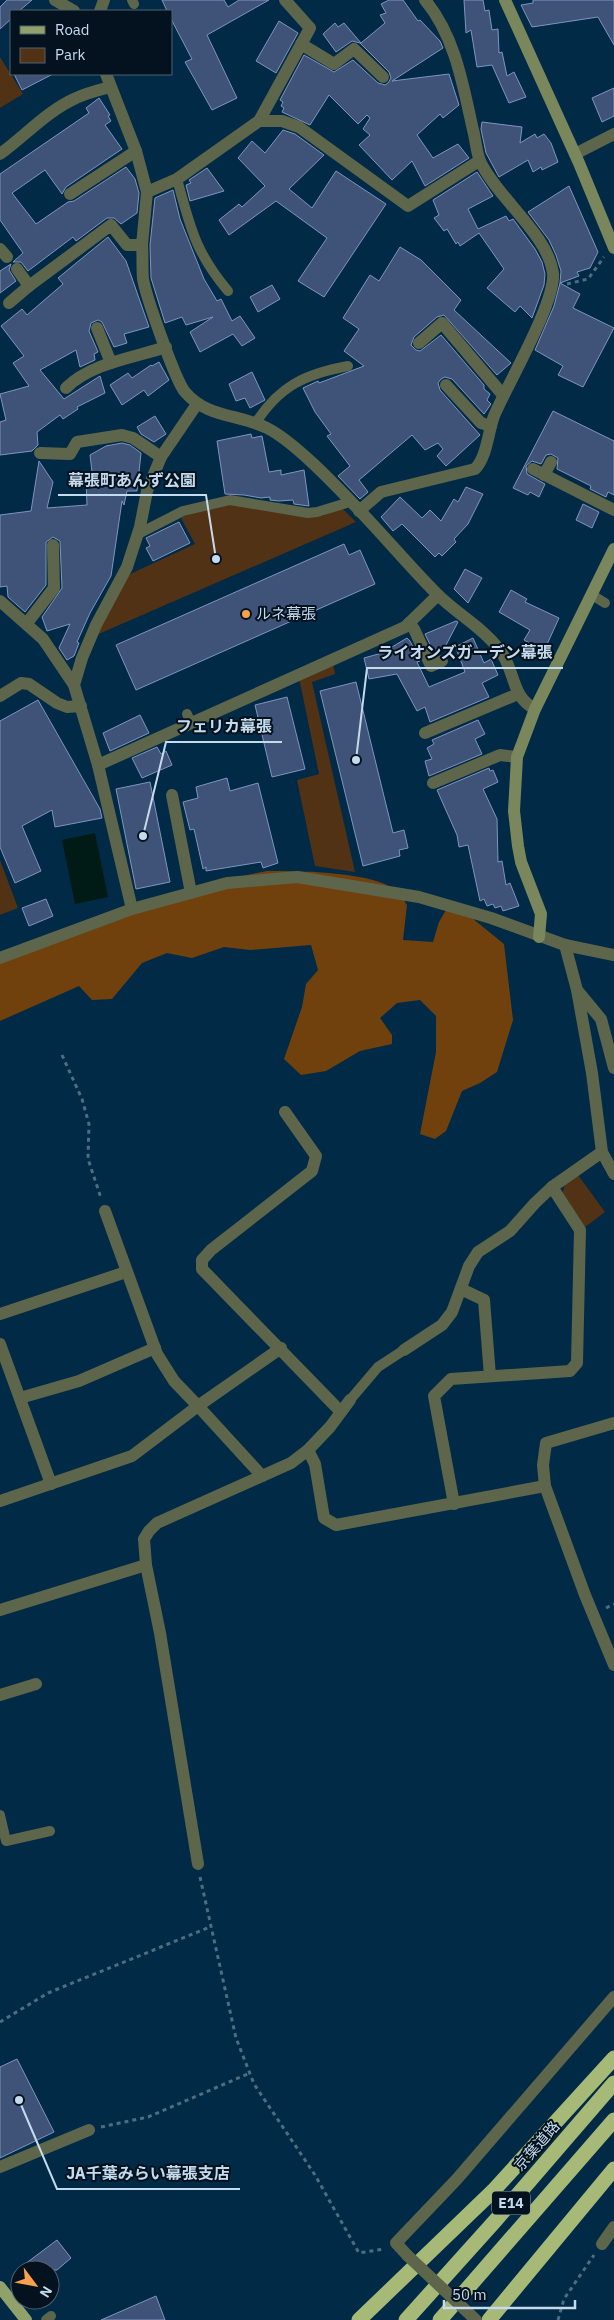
<svg xmlns="http://www.w3.org/2000/svg" width="614" height="2320" font-family="'IBM Plex Sans','Noto Sans JP',sans-serif">
	<style>
		.green { fill: #513215 }
		.forest { fill: #71410d }
		.water { fill: #001a16 }
		.building { fill: #3f5379; stroke: #7e95be }
		.lines { fill: none; stroke-linecap: round; stroke-linejoin: round }
		.path { stroke: #4c6e85; stroke-width: 3; stroke-dasharray: 4 4; stroke-linecap: butt }
		.lane { stroke: #5d654b; stroke-width: 10 }
		.street { stroke: #5d654b; stroke-width: 12 }
		.secondary { stroke: #7a875d; stroke-width: 12 }
		.primary { stroke: #91a16b; stroke-width: 12 }
		.highway { stroke: #a6b977; stroke-width: 15 }
		.street-bridge { stroke: #5d654b; stroke-width: 12 }
		.poi-dot { fill: #f8a04b; stroke: #03121e; stroke-width: 2 }
		.labels { text-anchor: middle; stroke-width: 4; stroke-linejoin: round; paint-order: stroke }
		.shield { fill: #03121e; stroke: #8b9faf; stroke-width: 1 }
		.shield-label { font-size: 14px; font-weight: bold; fill: #c5dbed }
		.poi-label { font-size: 15px; fill: #c5dbed; stroke: #03121e; text-anchor: start }
		.street-label { font-size: 15px; fill: #c5dbed; stroke: #03121e }
		.leader { fill: none; stroke: #c5dbed; stroke-width: 2 }
		.callout-dot { fill: #c5dbed; stroke: #03121e; stroke-width: 2 }
		.callout-label { font-size: 16px; text-anchor: middle; font-weight: bold; fill: #c5dbed; stroke: #03121e; stroke-width: 4; stroke-linejoin: round; paint-order: stroke }
	</style>
	<rect width="100%" height="100%" fill="#002a45"/>
	<g class="green">
		<polygon points="0,57 23,94 0,108"/>
		<polygon points="235,503 302,516 322,516 342,508 356,522 94,636 128,575 195,544 181,518 194,511"/>
		<polygon points="333,663 335,674 312,682 355,872 315,866 297,780 319,774 299,678"/>
		<polygon points="0,860 18,908 0,915"/>
		<polygon points="578,1175 605,1212 585,1227 562,1193 565,1185"/>
	</g>
	<path class="forest" d="M267 871C298 871 375 871 398 892 402 895 404 901 407 905L403 940 433 942 439 922 446 910 467 914 504 944 513 1020 497 1072 480 1083 462 1091 446 1131 435 1139 420 1134 436 1052V1016L420 1000 397 1003 380 1018 392 1035V1044L360 1051 326 1071 301 1075 284 1059 302 1007 306 984 318 970 311 945 250 950 224 947 192 958 167 953 142 963 112 999 92 1000 79 986 0 1021V959L217 881Z"/>
	<polygon class="water" points="95,833 108,897 75,904 62,840"/>
	<g class="building">
		<polygon points="7,0 32,0 19,11 11,11 11,19 0,29 0,7"/>
		<polygon points="162,0 224,0 228,7 239,0 269,0 207,35 237,98 212,110 185,62 192,59 171,19 171,11 167,11"/>
		<polygon points="389,0 403,0 418,21 420,20 440,41 443,48 392,81 449,74 459,105 443,118 440,114 417,135 433,158 458,144 469,158 425,186 412,161 392,180 359,145 370,135 363,129 370,118 367,115 358,124 329,95 310,125 282,112 284,108 281,106 283,102 280,100 304,55 334,72 353,60 378,83 385,85 388,83 391,78 389,72 360,43 352,41 336,52 323,34 335,23 338,27 344,23 361,43 385,23 380,15 386,13 381,4"/>
		<polygon points="464,0 483,0 485,11 489,10 492,30 498,29 499,53 502,52 507,76 514,72 526,97 509,103 492,65 477,67 471,30 466,33"/>
		<polygon points="533,0 614,0 614,45 598,17 532,27 521,5 533,3"/>
		<polygon points="279,21 298,33 276,73 256,61"/>
		<polygon points="14,74 53,74 22,90"/>
		<polygon points="614,88 614,116 602,122 592,98"/>
		<polygon points="99,98 110,115 108,116 111,121 105,125 122,149 66,187 62,194 45,170 12,193 36,224 68,202 74,201 126,167 135,179 139,193 137,213 121,224 114,218 107,218 76,241 73,237 28,271 21,262 13,262 23,253 0,220 0,174 89,113 86,108"/>
		<polygon points="482,122 522,127 520,143 535,134 537,138 544,134 551,143 558,162 542,170 541,167 533,172 528,160 499,177 486,153 481,129"/>
		<polygon points="283,130 295,134 324,155 289,189 312,208 336,171 386,204 324,297 298,281 327,238 276,201 229,235 219,220 239,204 242,207 265,186 238,158 252,141 265,153"/>
		<polygon points="207,168 224,191 190,201 186,185 191,183 189,180"/>
		<polygon points="477,172 493,196 468,209 478,229 506,216 509,221 513,219 535,249 542,262 545,274 544,285 532,318 520,306 515,312 487,288 504,269 479,233 460,246 458,242 456,244 447,229 444,231 434,218 439,215 433,200"/>
		<polygon points="569,186 598,252 590,268 577,272 579,276 560,283 561,271 556,255 549,240 528,212"/>
		<polygon points="173,190 180,219 204,279 217,301 221,299 232,321 240,316 255,338 242,346 233,334 200,352 190,332 213,317 186,325 182,317 165,323 151,278 150,245 155,198"/>
		<polygon points="108,237 126,261 149,327 124,334 127,343 114,347 102,322 98,320 91,323 89,331 98,352 94,354 95,360 80,367 76,350 40,370 64,399 100,376 105,393 77,407 78,409 63,419 60,415 37,432 38,445 32,451 0,455 0,422 6,420 0,394 29,386 13,363 24,356 1,326 22,309 27,315 63,284 58,278"/>
		<polygon points="400,247 421,260 461,300 454,310 511,363 497,375 444,315 437,317 414,337 411,345 416,350 420,351 441,335 484,385 484,389 490,394 487,400 491,404 484,414 452,379 445,377 441,379 438,383 440,390 480,435 446,466 437,456 443,449 438,443 425,450 412,435 359,480 368,492 360,499 338,476 350,466 327,436 331,434 315,412 303,388 318,381 319,383 364,366 344,351 359,329 343,318 370,275 379,281"/>
		<polygon points="11,264 9,270 16,281 0,293 0,271"/>
		<polygon points="560,283 580,294 573,308 614,328 583,387 558,375 563,366 535,350 554,306"/>
		<polygon points="272,285 280,299 258,312 250,297"/>
		<polygon points="159,362 169,380 148,396 144,390 122,405 110,385 128,373 132,378 151,365 152,366"/>
		<polygon points="252,372 265,400 250,408 245,398 236,401 229,384"/>
		<polygon points="553,411 614,441 614,495 608,492 606,497 590,489 591,486 557,469 558,458 551,454 546,455 541,464 532,461 526,466 527,474 545,484 539,497 530,492 528,495 513,488"/>
		<polygon points="155,416 166,434 154,442 141,434 137,427"/>
		<polygon points="251,434 252,438 262,436 269,472 281,470 281,475 304,470 309,506 294,504 293,500 279,501 270,500 270,497 261,498 244,495 225,494 217,441"/>
		<polygon points="122,443 130,445 141,453 137,491 127,491 124,505 122,501 111,576 90,613 77,642 79,643 74,656 67,660 59,648 70,624 47,631 42,617 62,588 60,541 53,537 46,542 46,585 25,612 8,597 7,586 0,587 0,515 31,511 39,461 53,482 47,508 87,505 86,481 93,480 90,455 106,446"/>
		<polygon points="466,487 483,494 468,524 454,539 456,542 442,556 439,553 435,557 402,524 393,531 381,517 400,497 422,518 430,510 441,521 454,499 458,502"/>
		<polygon points="583,504 599,512 592,528 576,520"/>
		<polygon points="179,522 190,543 153,561 146,548 150,546 146,538"/>
		<polygon points="344,544 349,555 360,550 375,584 136,690 116,645"/>
		<polygon points="465,569 482,578 468,603 454,589"/>
		<polygon points="511,590 527,599 525,602 559,618 544,651 524,640 530,630 499,612"/>
		<polygon points="456,621 458,622 445,647 434,653 425,634"/>
		<polygon points="407,638 410,641 420,661 417,662 429,687 465,672 457,651 457,646 473,638 484,663 491,659 498,675 482,683 489,697 430,722 425,707 417,711 397,674 369,679 364,658 382,653"/>
		<polygon points="356,682 393,833 404,830 408,848 399,850 400,856 363,866 320,691"/>
		<polygon points="287,697 305,769 272,777 255,705"/>
		<polygon points="38,700 100,809 102,818 55,827 52,810 22,826 41,871 15,883 0,847 0,721"/>
		<polygon points="140,715 149,733 110,751 103,733"/>
		<polygon points="478,720 485,734 475,739 482,754 429,776 425,761 432,759 427,748 434,744 432,740"/>
		<polygon points="157,747 161,754 166,751 172,765 142,778 132,758"/>
		<polygon points="489,768 490,771 493,770 498,782 483,789 497,819 498,862 502,861 506,885 510,883 519,906 503,911 501,906 495,908 493,904 487,906 484,899 480,901 468,845 459,847 457,835 437,790"/>
		<polygon points="227,778 230,791 258,783 278,863 263,868 261,862 206,871 206,867 203,869 194,829 190,830 183,802 198,798 196,787"/>
		<polygon points="150,782 170,882 136,889 116,789"/>
		<polygon points="46,899 53,916 29,926 22,908"/>
		<polygon points="17,2059 54,2132 0,2158 0,2067"/>
		<polygon points="57,2240 71,2258 57,2270 17,2270"/>
		<polygon points="156,2296 165,2320 101,2320"/>
	</g>
	<g class="lines">
		<g class="path">
			<polyline points="567,284 588,279 604,257"/>
			<polyline points="62,1055 82,1099 89,1124 88,1159 101,1198"/>
			<polyline points="606,1608 614,1604"/>
			<polyline points="200,1877 236,2038 254,2084 315,2175 359,2253 384,2249"/>
			<polyline points="0,2022 48,1993 210,1927"/>
			<polyline points="101,2127 148,2117 250,2073"/>
			<polyline points="558,2320 564,2299 594,2255"/>
		</g>
		<g class="lane">
			<polyline points="132,0 134,4"/>
			<path d="M177 179C190 226 195 252 228 291"/>
			<path d="M255 424C279 386 305 374 348 366"/>
			<polyline points="138,534 183,511 230,500 308,513 317,512 350,502"/>
			<polyline points="592,595 605,603"/>
			<polyline points="187,714 191,723"/>
			<polyline points="350,1400 378,1367 404,1350"/>
			<polyline points="0,1815 6,1841 50,1831"/>
			<polyline points="46,2320 51,2316"/>
		</g>
		<g class="street">
			<polyline points="55,0 74,11"/>
			<polyline points="100,11 104,0"/>
			<polyline points="301,44 334,64 354,49 383,77"/>
			<polyline points="106,74 136,151 147,192"/>
			<polyline points="259,121 282,121 299,127 408,206 479,161"/>
			<path d="M0 154C25 136 47 111 76 98 86 93 99 90 110 87"/>
			<polyline points="575,154 614,134"/>
			<polyline points="70,194 136,151"/>
			<polyline points="142,245 147,192 177,179 259,121 310,28 285,0"/>
			<polyline points="0,249 7,257"/>
			<path d="M17 269 29 286 111 225 127 245H142C143 256 142 268 143 279 146 296 175 380 185 392 207 418 239 414 267 428 295 442 337 487 360 511 386 538 410 567 437 594 457 614 482 627 499 649 516 670 510 696 535 709"/>
			<polyline points="9,303 29,286"/>
			<polyline points="97,328 111,363"/>
			<polyline points="419,343 442,323 503,395"/>
			<polyline points="446,385 481,423 491,426"/>
			<path d="M66 388C91 363 133 358 166 347"/>
			<polyline points="40,453 70,454 77,442 122,435 133,438 161,457"/>
			<polyline points="533,469 614,510"/>
			<polyline points="544,475 551,462"/>
			<path d="M359 511 381 492 475 469C487 457 488 432 494 416 507 385 556 302 553 273 548 235 498 198 481 163 476 153 476 140 473 130 463 85 455 36 425 0"/>
			<polyline points="0,601 43,639 74,685"/>
			<polyline points="27,623 54,588 53,545"/>
			<polyline points="409,623 414,629 431,666 442,661"/>
			<polyline points="0,696 21,683 29,684 57,703 67,707 81,706"/>
			<polyline points="425,733 518,694"/>
			<polyline points="98,765 405,627 438,595"/>
			<polyline points="433,783 500,755 517,757"/>
			<polyline points="172,795 191,893"/>
			<polyline points="132,909 98,765 74,685 82,658 96,625 127,567 140,527 147,491 161,457 197,404"/>
			<polyline points="565,945 577,990 601,1019 614,1068"/>
			<polyline points="0,958 132,909 227,883 297,877 419,897 491,918 565,945 614,955"/>
			<polyline points="577,990 592,1073 602,1152 614,1174"/>
			<polyline points="285,1112 316,1156 312,1171 211,1250 202,1260 202,1269 341,1412"/>
			<polyline points="461,1289 484,1300 490,1376"/>
			<polyline points="0,1314 126,1272"/>
			<polyline points="0,1344 51,1484"/>
			<polyline points="404,1350 442,1325 452,1312 469,1266 478,1252 510,1231 535,1203 552,1187 602,1152"/>
			<polyline points="20,1398 79,1381 155,1348"/>
			<polyline points="614,1423 546,1443 543,1465 545,1486 585,1595 614,1665"/>
			<polyline points="308,1450 330,1427 350,1400"/>
			<polyline points="262,1476 198,1406 281,1348"/>
			<polyline points="0,1501 132,1456 198,1406 174,1381 157,1354 105,1211"/>
			<polyline points="454,1504 434,1396 451,1379 570,1371 577,1363 580,1230 552,1187"/>
			<polyline points="0,1610 146,1565"/>
			<polyline points="0,1695 36,1684"/>
			<polyline points="198,1864 160,1633 146,1565 144,1539 149,1531 157,1523 291,1463 308,1450 315,1464 324,1518 336,1525 545,1486"/>
			<polyline points="0,2167 89,2130"/>
			<polyline points="602,2244 614,2227"/>
			<polyline points="408,2256 396,2243 457,2179 614,1997"/>
		</g>
		<g class="secondary">
			<polyline points="505,0 579,163 614,248"/>
			<polyline points="539,937 541,914 521,862 518,846 514,811 517,757 535,709 614,549"/>
		</g>
		<polyline class="primary" points="0,2287 26,2320"/>
		<g class="highway">
			<polyline points="359,2320 493,2191 614,2058"/>
			<polyline points="406,2320 495,2221 614,2083"/>
			<polyline points="440,2320 614,2120"/>
			<polyline points="489,2320 614,2169"/>
		</g>
		<polyline class="street-bridge" points="408,2256 476,2320"/>
	</g>
	<circle class="poi-dot" cx="246" cy="614" r="5"/>
	<g class="labels">
		<rect class="shield" x="492" y="2191.5" width="38" height="23" rx="4"/>
		<g class="shield-label">
			<text x="511" y="2208">E14</text>
		</g>
		<g class="poi-label">
			<text x="256" y="619">ルネ幕張</text>
		</g>
		<g class="street-label">
			<text transform="translate(537 2146) rotate(-49)" y="5">京葉道路</text>
		</g>
	</g>
	<path class="leader" d="M216 559L206 495H58M356 760L367 668H563M143 836L166 742H282M19 2100L57 2189H240"/>
	<g class="callout-dot">
		<circle cx="216" cy="559" r="5"/>
		<circle cx="356" cy="760" r="5"/>
		<circle cx="143" cy="836" r="5"/>
		<circle cx="19" cy="2100" r="5"/>
	</g>
	<g class="callout-label">
		<text x="132" y="486">幕張町あんず公園</text>
		<text x="465" y="658">ライオンズガーデン幕張</text>
		<text x="224" y="732">フェリカ幕張</text>
		<text x="148" y="2179">JA千葉みらい幕張支店</text>
	</g>
	<rect x="10" y="10" width="162" height="65" fill="#03121e" stroke="#516271"/>
	<rect x="20" y="26" width="25" height="8" fill="#91a16b" stroke="#516271"/>
	<text x="55" y="35" font-size="15" fill="#c5dbed">Road</text>
	<rect x="20" y="48" width="25" height="15" fill="#513215" stroke="#516271"/>
	<text x="55" y="60" font-size="15" fill="#c5dbed">Park</text>
	<g transform="translate(35 2285) rotate(122)"><circle r="24" fill="#03121e" stroke="#516271"/>
	<path d="M0-4L9 19L0 12L-9 19Z" fill="#f8a04b"/>
	<text y="-8" font-size="14" font-weight="bold" text-anchor="middle" fill="#c5dbed">N</text>
	</g>
	<path d="M444 2300v8h131v-8" fill="none" stroke="#c5dbed" stroke-width="2.5"/>
	<text x="452" y="2300" font-size="15" fill="#c5dbed" stroke="#03121e" stroke-width="4" paint-order="stroke">50 m</text>
</svg>
